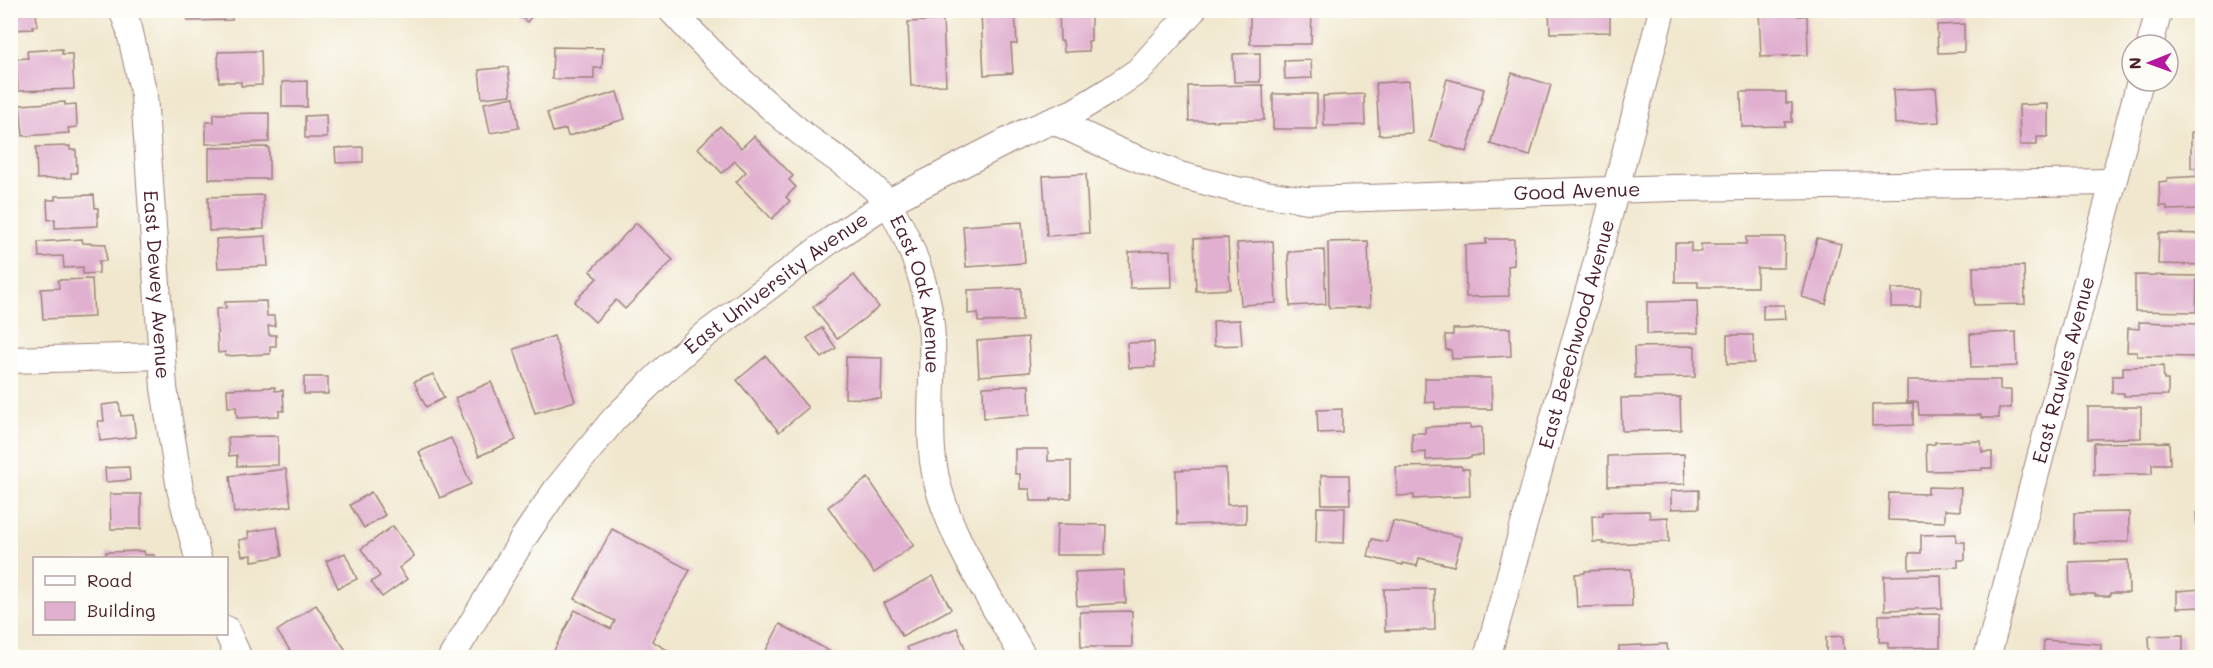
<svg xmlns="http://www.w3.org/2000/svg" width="2213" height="668" font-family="Mali,sans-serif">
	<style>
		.building { fill: #e1b0d0 }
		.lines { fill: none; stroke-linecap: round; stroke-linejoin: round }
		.minor-casing { stroke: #9d837c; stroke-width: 28 }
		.minor { stroke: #fff; stroke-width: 26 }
		.labels { text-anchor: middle; stroke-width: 5; stroke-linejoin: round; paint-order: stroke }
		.street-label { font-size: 20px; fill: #4a1f2b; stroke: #fdfcf7 }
	</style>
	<rect width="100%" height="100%" fill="#fdfcf7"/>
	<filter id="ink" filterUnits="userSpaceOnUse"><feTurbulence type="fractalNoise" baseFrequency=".0167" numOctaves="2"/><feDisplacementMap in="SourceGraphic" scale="12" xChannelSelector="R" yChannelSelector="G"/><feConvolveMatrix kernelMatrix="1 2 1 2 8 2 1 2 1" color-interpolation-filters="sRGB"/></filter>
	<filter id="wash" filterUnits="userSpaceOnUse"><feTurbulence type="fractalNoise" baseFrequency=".008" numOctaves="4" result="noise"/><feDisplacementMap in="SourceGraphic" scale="24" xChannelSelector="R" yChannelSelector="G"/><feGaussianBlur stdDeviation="1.35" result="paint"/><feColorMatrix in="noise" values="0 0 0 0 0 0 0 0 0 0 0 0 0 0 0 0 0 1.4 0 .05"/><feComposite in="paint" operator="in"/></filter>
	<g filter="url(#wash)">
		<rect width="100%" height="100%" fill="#f0e7ce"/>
		<g id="blocks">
			<g class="building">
				<polygon points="10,10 36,10 37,26 32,26 33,29 10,30"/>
				<polygon points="179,10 232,10 232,20 188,21 188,15 179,15"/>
				<polygon points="512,10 537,10 527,22"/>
				<polygon points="1059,10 1091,10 1091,41 1088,41 1089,51 1064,52 1063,41 1060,41"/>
				<polygon points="1250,10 1312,10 1311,44 1250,44"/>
				<polygon points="1549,10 1610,10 1610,32 1550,33"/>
				<polygon points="1759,10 1798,10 1798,16 1807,16 1808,55 1761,57"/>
				<polygon points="1015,11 1017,44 1011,44 1013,73 984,75 981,13"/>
				<polygon points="943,20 946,85 911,86 908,22"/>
				<polygon points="1964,24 1964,52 1938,53 1937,25"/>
				<polygon points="553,47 603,48 602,68 594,68 594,79 552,79"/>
				<polygon points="62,49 62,54 72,54 74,89 18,91 16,59 28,58 27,51"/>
				<polygon points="261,51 262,85 241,86 241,82 219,82 218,52"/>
				<polygon points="1260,53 1260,82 1234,82 1233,54"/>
				<polygon points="1311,60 1312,78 1285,79 1284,61"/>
				<polygon points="508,67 511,95 482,98 479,70"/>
				<polygon points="1512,73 1551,85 1530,156 1490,144"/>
				<polygon points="1447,79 1484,89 1467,152 1430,141"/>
				<polygon points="307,81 307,107 282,107 282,82"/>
				<polygon points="1409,81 1412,133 1379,135 1376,83"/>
				<polygon points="1263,85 1264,120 1189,121 1188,86"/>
				<polygon points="1936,88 1939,122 1895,124 1893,90"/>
				<polygon points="617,92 625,119 568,136 566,129 553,132 547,113"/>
				<polygon points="1741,92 1786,92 1786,103 1792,103 1792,122 1785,122 1785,126 1742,127"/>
				<rect x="1273" y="94" width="44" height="35"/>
				<polygon points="1364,94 1365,125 1324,126 1323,96"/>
				<polygon points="514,97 519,128 490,133 484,103"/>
				<polygon points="65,102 65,105 76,104 77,127 68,128 69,133 23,136 20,105"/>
				<polygon points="2048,104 2048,137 2037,137 2037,145 2020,145 2019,105"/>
				<polygon points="269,113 269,142 206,144 206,122 214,122 214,114"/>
				<polygon points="326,115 327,138 305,138 305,116"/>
				<polygon points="720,126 741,148 754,136 793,176 789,180 796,187 786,197 790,201 772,219 736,182 746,172 735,161 722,173 698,148"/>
				<rect x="2191" y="132" width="11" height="36"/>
				<polygon points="70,146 70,150 76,150 77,173 71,173 71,178 37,179 36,147"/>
				<polygon points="269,147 269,179 209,179 209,148"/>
				<polygon points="363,147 363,162 336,163 335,148"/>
				<polygon points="1086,174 1089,233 1047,236 1043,176"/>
				<polygon points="2202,176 2202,209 2167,210 2167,206 2160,206 2159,182 2167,181 2167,178"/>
				<polygon points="94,195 95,208 98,208 98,226 55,228 55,219 48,220 47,200 55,200 55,196"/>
				<polygon points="263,195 264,229 209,231 208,197"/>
				<polygon points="1022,222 1025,263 966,267 963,226"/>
				<polygon points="636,223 673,260 625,309 616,300 595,322 574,302 597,278 590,271"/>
				<polygon points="2159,233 2202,234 2202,265 2158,264"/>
				<polygon points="266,236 268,266 218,268 216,239"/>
				<polygon points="1746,237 1785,237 1784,268 1757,268 1757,287 1698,287 1698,282 1675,282 1675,243 1691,243 1691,251 1701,252 1701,244 1746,244"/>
				<polygon points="1228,238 1230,289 1196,291 1194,239"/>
				<polygon points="1817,238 1841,244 1826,304 1802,297"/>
				<polygon points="82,239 83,243 106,244 106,261 99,261 99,273 83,274 83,267 64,268 63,256 39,257 38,242"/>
				<polygon points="1486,239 1514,239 1514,265 1508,266 1509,296 1466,297 1465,245 1486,244"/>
				<polygon points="1273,241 1276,303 1241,305 1237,243"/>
				<polygon points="1368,241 1370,307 1329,308 1328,242"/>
				<polygon points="1171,250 1172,287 1130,288 1129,252"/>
				<polygon points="1324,250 1326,304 1290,306 1288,252"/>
				<polygon points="2024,266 2025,304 1974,305 1973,267"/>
				<polygon points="854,275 879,307 837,339 813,307"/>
				<polygon points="2135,275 2197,276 2196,312 2135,311"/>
				<polygon points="92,279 94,317 43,319 41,289 59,288 58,280"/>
				<polygon points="1021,288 1022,321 978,322 978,313 968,314 968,290"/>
				<polygon points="1891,289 1921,289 1920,307 1891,307"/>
				<polygon points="266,301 267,316 274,316 275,326 268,326 269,335 276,335 276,346 270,346 270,354 225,356 225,352 218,353 216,309 226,308 225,302"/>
				<polygon points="1697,301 1698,333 1647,334 1647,302"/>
				<polygon points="1763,305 1784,305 1785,319 1763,320"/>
				<polygon points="1240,320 1242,345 1214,346 1213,321"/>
				<polygon points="2139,322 2202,324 2202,357 2137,356 2137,352 2127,352 2128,328 2139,329"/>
				<polygon points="822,328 836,348 822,358 807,338"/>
				<polygon points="1510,328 1511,356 1452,359 1451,350 1446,350 1445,335 1453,335 1453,329"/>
				<polygon points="2016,332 2017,366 1971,368 1970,334"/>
				<polygon points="1727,335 1753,335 1754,363 1727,364"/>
				<polygon points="554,336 575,401 535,413 514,349"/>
				<polygon points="1028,337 1030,372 979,376 977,341"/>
				<polygon points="1154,342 1155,367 1129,368 1127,343"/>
				<polygon points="1695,346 1695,377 1635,378 1634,347"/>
				<polygon points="766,356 808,408 779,432 737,380"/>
				<polygon points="846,357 882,358 881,399 845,398"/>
				<polygon points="2163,366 2164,380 2168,380 2168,395 2124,396 2124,393 2112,393 2112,376 2123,376 2123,367"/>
				<polygon points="433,374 444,398 426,407 414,382"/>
				<rect x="304" y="377" width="24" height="17"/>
				<polygon points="1425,378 1491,378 1492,409 1435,409 1435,402 1425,403"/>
				<polygon points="1907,380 2000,380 2000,390 2011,390 2011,408 1999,408 1999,418 1981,418 1981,415 1919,415 1918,402 1907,402"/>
				<polygon points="491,382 516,440 479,456 455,398"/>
				<polygon points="1029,385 1030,415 984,418 983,387"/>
				<polygon points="275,387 275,391 283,390 284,411 279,411 279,416 237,418 236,407 228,407 227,389"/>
				<polygon points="1680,397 1681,430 1622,431 1621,398"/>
				<polygon points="119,403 121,416 133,415 136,437 100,441 98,421 104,421 102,405"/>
				<polygon points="1913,403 1913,425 1872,426 1872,404"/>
				<polygon points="2088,407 2141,407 2141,438 2088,439"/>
				<polygon points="1342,409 1342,432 1318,433 1317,410"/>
				<polygon points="1470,425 1470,428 1482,427 1483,455 1471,456 1471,458 1426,460 1426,452 1412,453 1412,433 1425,433 1425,427"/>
				<polygon points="278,436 278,465 237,466 237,455 229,456 228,437"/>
				<polygon points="451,438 471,484 440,498 419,452"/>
				<polygon points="1981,441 1982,452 1992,452 1992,468 1982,468 1982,470 1927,471 1926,445 1935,444 1935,442"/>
				<polygon points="2169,442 2170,464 2152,464 2152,474 2094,475 2094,443"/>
				<polygon points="1015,449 1048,449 1048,461 1071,461 1071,498 1051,499 1051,501 1031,501 1030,489 1020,489 1020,474 1015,474"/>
				<polygon points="1684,454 1685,484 1608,486 1608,456"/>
				<polygon points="1461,466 1462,469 1469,469 1470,496 1414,499 1414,495 1397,496 1396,467"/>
				<polygon points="129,467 130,480 106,482 105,468"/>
				<polygon points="1226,468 1227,505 1246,504 1246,523 1177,525 1176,470"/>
				<polygon points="286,469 291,506 234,513 230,476"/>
				<polygon points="1321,475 1349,475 1350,504 1322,504"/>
				<polygon points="868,478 914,545 874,573 828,507"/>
				<polygon points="1928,487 1961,488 1960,511 1945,510 1945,522 1888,520 1889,493 1928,494"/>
				<polygon points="1699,490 1699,508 1671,509 1671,491"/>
				<polygon points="371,492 385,515 364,528 350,505"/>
				<polygon points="110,494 141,494 141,529 111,529"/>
				<polygon points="1317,507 1345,508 1344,543 1316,542"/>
				<polygon points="1649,511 1650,518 1668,517 1669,542 1603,544 1603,542 1593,542 1592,516 1603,516 1603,512"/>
				<polygon points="2129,512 2129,542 2074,543 2074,513"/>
				<polygon points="2196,513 2202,513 2202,529 2197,529"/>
				<polygon points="1393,521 1462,537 1454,566 1419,558 1417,566 1403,563 1403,565 1368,557 1372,539 1387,542"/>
				<polygon points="1057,524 1106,525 1105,555 1056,555"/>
				<polygon points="393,526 414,556 399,568 407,579 382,597 371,582 380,576 361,549"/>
				<polygon points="277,527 282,556 252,561 252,555 242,556 239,540 249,538 248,532"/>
				<polygon points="612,529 690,570 652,641 669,651 665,658 550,658 575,610 611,629 615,621 575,599"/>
				<polygon points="1956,534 1956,542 1965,542 1965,560 1958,560 1958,567 1909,569 1909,553 1921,553 1921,535"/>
				<polygon points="144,551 145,555 154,555 154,558 106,558 106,552"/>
				<polygon points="345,553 357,579 338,588 326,561"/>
				<polygon points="2128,560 2129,593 2110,593 2110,596 2095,596 2095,594 2070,594 2069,562"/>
				<polygon points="1631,569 1632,606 1577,607 1575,574 1585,573 1585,571"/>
				<polygon points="1124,570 1126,603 1077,606 1075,572"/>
				<polygon points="1941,575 1942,608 1885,610 1884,576"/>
				<polygon points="933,576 951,609 902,636 884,603"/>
				<polygon points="1384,589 1434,589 1435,630 1385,631"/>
				<polygon points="2202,589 2202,607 2177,608 2177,591"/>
				<polygon points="316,605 351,658 295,658 277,631"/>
				<polygon points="1132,611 1132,647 1081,647 1080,612"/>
				<polygon points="1940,614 1940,647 1888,648 1888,642 1879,642 1879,615"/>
				<polygon points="780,624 842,658 762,658"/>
				<polygon points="957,628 969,658 902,658 910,654 907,647"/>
				<polygon points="2183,635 2183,658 2150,658 2149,636"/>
				<polygon points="1843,636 1844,652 1826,653 1826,637"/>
				<polygon points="2044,640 2101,644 2100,658 2043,658"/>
				<polygon points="1667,644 1668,658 1619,658 1619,646"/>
			</g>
		</g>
	</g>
	<g filter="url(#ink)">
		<use href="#blocks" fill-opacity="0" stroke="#9d837c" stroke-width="1.5"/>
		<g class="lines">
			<g class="minor-casing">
				<g id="minor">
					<path id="s1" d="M122 10 129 28 144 95 164 388 180 489 198 558"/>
					<path id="s2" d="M671 10C711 54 754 94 800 132 826 153 877 182 892 210 914 249 930 294 932 339 934 380 928 421 933 461 941 526 992 601 1024 658"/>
					<polyline points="2150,45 2159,10"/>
					<path id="s3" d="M1054 121 1116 150 1180 175 1237 190 1307 200 1672 188 2113 182"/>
					<polyline points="10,360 162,356"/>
					<polyline points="226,629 239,658"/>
					<path id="s4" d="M451 658 524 537 556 490 614 419 663 371 697 341 831 240 887 203 1023 133 1074 112 1110 90 1138 71 1193 10"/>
					<path id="s5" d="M1487 658 1603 239 1662 10"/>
					<path id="s6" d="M1987 658 2140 81"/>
				</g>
			</g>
			<use href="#minor" class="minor"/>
		</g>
	</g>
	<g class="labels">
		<g class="street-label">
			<text dy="7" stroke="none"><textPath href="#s3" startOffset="537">Good Avenue</textPath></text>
			<text dy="7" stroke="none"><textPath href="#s4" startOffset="502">East University Avenue</textPath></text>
			<text dy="7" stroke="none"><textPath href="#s1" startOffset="278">East Dewey Avenue</textPath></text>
			<text dy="7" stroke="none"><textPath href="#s2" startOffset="388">East Oak Avenue</textPath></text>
			<text dy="7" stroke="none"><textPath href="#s5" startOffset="336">East Beechwood Avenue</textPath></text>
			<text dy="7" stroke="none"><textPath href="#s6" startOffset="298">East Rawles Avenue</textPath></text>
		</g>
	</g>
	<rect width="2213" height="668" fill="none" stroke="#fdfcf7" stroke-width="36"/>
	<rect x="33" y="557" width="195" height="78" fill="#fdfcf7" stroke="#b5a4a5" stroke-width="1.5"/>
	<rect x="45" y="576" width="30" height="9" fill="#ffffff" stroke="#b5a4a5" stroke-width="1.5"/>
	<text x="87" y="587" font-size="18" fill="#4a1f2b">Road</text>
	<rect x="45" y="602" width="30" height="18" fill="#e1b0d0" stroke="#b5a4a5" stroke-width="1.5"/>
	<text x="87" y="617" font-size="18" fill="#4a1f2b">Building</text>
	<g transform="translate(2150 63) rotate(269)"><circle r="28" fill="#fdfcf7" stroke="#b5a4a5" stroke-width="1.5"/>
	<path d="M0-4.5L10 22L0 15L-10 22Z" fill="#b5179e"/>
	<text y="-9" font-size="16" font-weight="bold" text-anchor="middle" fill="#4a1f2b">N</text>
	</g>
</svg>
